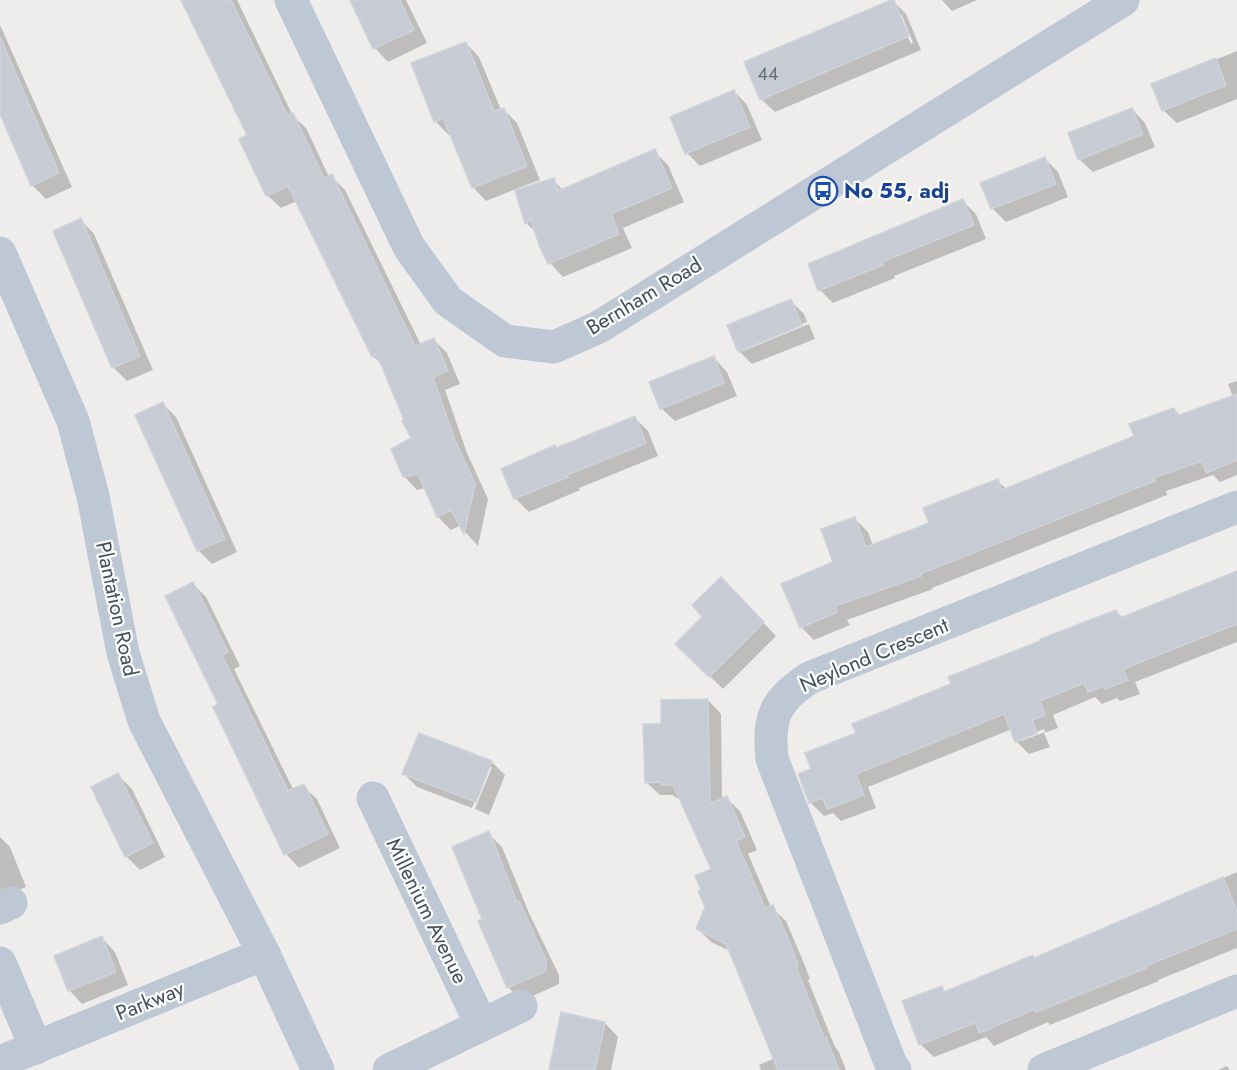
<svg xmlns="http://www.w3.org/2000/svg" width="1237" height="1070" font-family="Jost,sans-serif">
	<style>
		.shadow { fill: #0003; fill-rule: evenodd }
		.building { fill: #c7cbd3; stroke: #cfd2d9; stroke-width: 1.5 }
		.lines { fill: none; stroke-linecap: round; stroke-linejoin: round }
		.minor { stroke: #bdc8d4; stroke-width: 33 }
		.labels { text-anchor: middle; stroke-width: 4.5; stroke-linejoin: round; paint-order: stroke }
		.number-label { font-size: 18px; fill: #646e7a }
		.transit-label { font-size: 21px; font-weight: bold; fill: #164399; stroke: #fff; text-anchor: start }
		.street-label { font-size: 21px; fill: #434f5c; stroke: #fff }
	</style>
	<rect width="100%" height="100%" fill="#efecec"/>
	<g class="shadow">
		<polygon points="184,0 237,0 293,116 306,128 329,177 331,176 345,190 421,345 434,340 447,353 460,384 445,390 467,453 488,499 478,546 466,533 461,525 451,530 438,517 426,488 417,490 404,476 413,439 383,366 373,356 297,201 281,208 267,195 249,135"/>
		<polygon points="351,0 406,0 427,43 388,62 375,48"/>
		<polygon points="942,0 977,0 952,11"/>
		<path d="M893 1 906 14 921 50 775 112 761 99ZM898 15H902L913 43 911 44Z"/>
		<polygon points="0,25 72,187 46,199 32,185 0,110"/>
		<polygon points="466,43 479,57 501,110 503,109 517,123 540,180 518,188 519,190 553,180 563,190 654,151 668,165 684,202 623,228 632,248 563,277 550,263 537,233 526,223 516,189 486,201 473,187 451,134 449,135 435,121"/>
		<polygon points="1237,51 1237,99 1177,123 1163,110 1153,85"/>
		<polygon points="734,91 747,105 762,140 700,166 687,153"/>
		<polygon points="1132,109 1145,123 1155,147 1093,172 1079,159"/>
		<polygon points="1045,159 1058,172 1068,197 1006,222 992,208 982,184"/>
		<polygon points="963,201 976,214 986,239 894,276 895,278 833,303 820,290"/>
		<polygon points="81,220 94,234 153,370 127,381 113,367"/>
		<polygon points="791,301 804,314 807,322 743,348 743,351 809,324 815,339 752,364 739,351"/>
		<polygon points="714,358 727,372 737,396 675,421 661,408"/>
		<polygon points="1237,381 1237,475 1220,482 1213,475 1166,491 1167,495 932,588 933,589 847,620 850,625 814,640 801,627 835,563 855,519 868,532 873,546 931,524 997,480 1007,490 1136,437 1174,409 1180,416 1233,397 1228,384"/>
		<polygon points="163,404 176,417 237,552 212,564 198,550"/>
		<polygon points="635,418 648,431 658,456 579,488 580,490 529,512 515,498 557,449"/>
		<path d="M1237 573V642L1135 682 1140 694 1120 701 1117 698 1102 704 1095 697 1053 715 1058 728 1044 733 1050 747 1029 754 1016 741 1012 729 868 787 876 808 841 821 833 813 824 816 811 803 800 775 813 770 858 734 953 685 1116 611 1123 618ZM1044 729 1045 732 1021 741V738Z"/>
		<polygon points="721,579 776,636 723,689 678,644 704,617"/>
		<polygon points="193,584 206,597 240,666 234,669 294,791 303,786 317,799 340,848 299,868 286,854 220,705"/>
		<polygon points="708,700 721,714 722,800 726,798 740,811 757,850 748,854 771,907 786,921 801,956 810,979 808,980 835,1047 839,1052 846,1070 761,1070 759,1065 775,1058 732,952 711,942 698,929 707,907 713,870 680,798 676,798 673,795 660,795 646,782 663,725"/>
		<polygon points="420,735 492,762 505,775 489,815 475,809 492,767 488,767 472,808 417,787 404,774"/>
		<polygon points="118,775 132,789 165,857 140,870 126,856"/>
		<polygon points="488,833 502,847 529,913 559,975 559,984 522,1001 508,987 484,920"/>
		<polygon points="0,837 10,847 26,887 0,898"/>
		<polygon points="1237,872 1237,948 1158,980 1159,981 1050,1025 1048,1022 994,1046 986,1037 934,1057 920,1044 941,988 946,992 1035,959"/>
		<polygon points="102,938 115,952 128,985 82,1004 69,990"/>
		<polygon points="605,1023 618,1037 611,1070 551,1070"/>
		<polygon points="1227,1066 1230,1070 1218,1070"/>
	</g>
	<g class="building">
		<polygon points="181,0 231,0 287,115 293,113 324,178 332,174 415,346 434,338 448,371 433,377 454,438 475,484 464,534 451,510 437,517 418,474 403,477 391,449 411,438 402,421 404,420 377,355 372,357 288,186 266,196 239,139 247,135"/>
		<polygon points="350,0 400,0 414,30 373,49"/>
		<polygon points="891,0 894,0 909,36 760,100 744,62"/>
		<polygon points="0,37 59,173 31,186 0,114"/>
		<polygon points="466,42 494,111 504,108 527,166 472,188 443,118 434,122 411,63"/>
		<polygon points="1216,58 1226,85 1162,111 1151,84"/>
		<polygon points="734,90 750,127 685,154 670,117"/>
		<polygon points="1132,108 1143,134 1078,160 1068,133"/>
		<polygon points="655,149 672,188 611,214 619,234 548,264 539,245 531,220 525,224 515,190 554,178 558,191"/>
		<polygon points="1045,157 1056,184 991,209 980,183"/>
		<polygon points="963,199 974,225 882,262 883,265 818,291 808,264"/>
		<polygon points="81,218 140,356 112,368 53,231"/>
		<polygon points="791,299 802,325 738,352 727,325"/>
		<polygon points="714,356 724,383 660,409 649,382"/>
		<polygon points="1237,394 1237,460 1206,473 1202,461 1153,478 1155,481 920,574 921,576 835,606 837,612 800,628 781,584 833,562 821,529 855,517 866,547 929,523 923,508 998,479 1002,490 1134,436 1129,424 1174,408 1177,416"/>
		<polygon points="163,402 225,539 197,551 135,415"/>
		<polygon points="635,416 646,443 567,475 568,477 514,499 501,469 555,445 556,448"/>
		<polygon points="1237,571 1237,624 1123,669 1128,680 1105,689 1103,686 1088,692 1084,683 1040,701 1045,715 1032,720 1037,733 1015,742 1004,714 856,774 864,795 827,809 823,798 809,803 798,774 811,769 805,753 856,733 852,724 951,684 948,677 1040,641 1040,639 1116,610 1120,618"/>
		<polygon points="721,577 764,622 709,677 675,644 702,617 692,605"/>
		<polygon points="193,582 228,652 222,655 288,791 304,784 328,834 284,855 213,707 218,704 165,596"/>
		<polygon points="708,699 710,804 727,796 745,837 736,841 765,908 773,905 789,941 798,966 796,967 824,1038 826,1037 839,1070 778,1070 726,944 696,929 705,907 698,891 701,890 695,876 711,869 673,785 661,785 661,782 645,783 643,724 661,724 661,700"/>
		<polygon points="419,733 492,761 476,802 402,774"/>
		<polygon points="118,773 153,843 125,857 91,787"/>
		<polygon points="489,831 517,902 519,901 546,960 546,971 507,988 478,921 482,919 452,847"/>
		<polygon points="1223,877 1237,911 1237,929 1146,966 1146,968 1036,1012 1035,1009 980,1033 975,1023 919,1045 902,1001 942,986 944,992 1033,955 1034,958"/>
		<polygon points="102,936 116,972 68,991 54,956"/>
		<polygon points="561,1012 605,1022 595,1070 549,1070"/>
	</g>
	<g class="lines">
		<g class="minor">
			<polyline points="291,0 409,247 448,301 505,341 554,347 599,327 1123,0"/>
			<polyline points="0,253 73,421 93,496 123,653 144,721 264,954 318,1070"/>
			<polyline points="373,798 481,1024"/>
			<polyline points="0,908 11,903"/>
			<polyline points="0,963 36,1048"/>
			<polyline points="0,1062 264,954"/>
			<polyline points="389,1070 521,1006"/>
			<path d="M895 1070 892 1067 772 759C768 717 774 702 809 678L1237 507"/>
			<polyline points="1044,1070 1237,991"/>
		</g>
	</g>
	<defs>
		<g id="bus-ring" transform="scale(1.5)"><circle r="9.5" fill="#fff" stroke="#1a4fb4" stroke-width="1.5"/><path d="M-5-6H5V4H4V6H2V4H-2V6H-4V4H-5ZM-3.5-4V0h7V-4ZM-3.5 1.2v1.5H-2V1.2ZM2 1.2v1.5H3.5V1.2Z" fill="#1a4fb4"/></g>
	</defs>
	<g fill-rule="evenodd">
		<use href="#bus-ring" x="823" y="191"/>
	</g>
	<g class="labels">
		<g class="number-label">
			<text x="768" y="80">44</text>
		</g>
		<g class="transit-label">
			<text x="844" y="198">No 55, adj</text>
		</g>
		<g class="street-label">
			<text transform="translate(644 296) rotate(-31)" y="7">Bernham Road</text>
			<text transform="translate(117 609) rotate(78)" y="7">Plantation Road</text>
			<text transform="translate(874 655) rotate(-23)" y="7">Neylond Crescent</text>
			<text transform="translate(427 911) rotate(64)" y="7">Millenium Avenue</text>
			<text transform="translate(150 1001) rotate(-22)" y="7">Parkway</text>
		</g>
	</g>
</svg>
